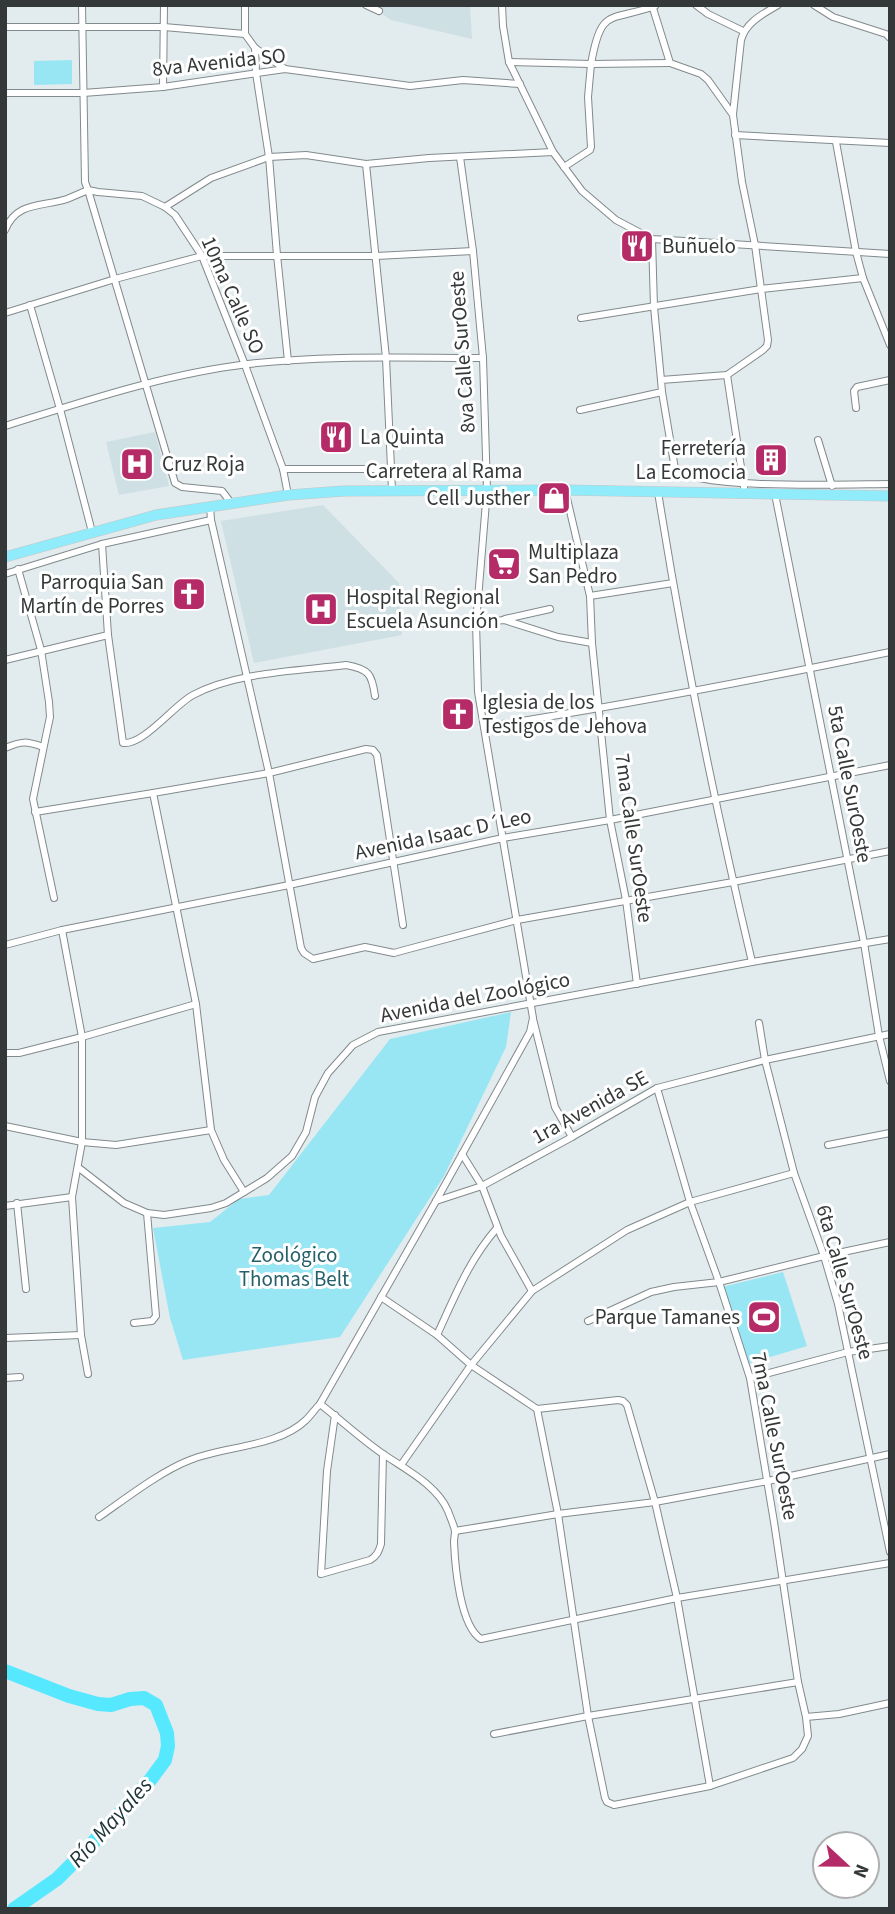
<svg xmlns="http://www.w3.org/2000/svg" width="895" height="1914" font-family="'Source Sans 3',sans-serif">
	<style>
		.built { fill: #cee0e4 }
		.green { fill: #98e6f4 }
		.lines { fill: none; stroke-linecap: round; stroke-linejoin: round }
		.river { stroke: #56e8fe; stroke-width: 14 }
		.minor-casing { stroke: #828a8c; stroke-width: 8 }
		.trunk-casing { stroke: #c6c7c7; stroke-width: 11 }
		.minor { stroke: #fff; stroke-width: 6 }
		.trunk { stroke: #90ebfa; stroke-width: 10 }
		.labels { text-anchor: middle; stroke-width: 6; stroke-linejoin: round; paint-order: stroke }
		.street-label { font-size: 21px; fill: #343838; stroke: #fff }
		.poi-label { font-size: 21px; fill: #343838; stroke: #fff; text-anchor: start }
		.park-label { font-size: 21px; fill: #25606a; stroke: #fff }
		.water-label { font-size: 23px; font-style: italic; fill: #1c3438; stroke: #fff }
	</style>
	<rect width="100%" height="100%" fill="#e2ebed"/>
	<g class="built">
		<polygon points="370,5 470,5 472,39 391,20"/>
		<polygon points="155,432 169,486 119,495 106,442"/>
		<polygon points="323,505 399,583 402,635 254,663 221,521"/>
	</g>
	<g class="green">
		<polygon points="72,60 72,84 34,85 34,61"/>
		<polygon points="511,1012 506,1047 444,1176 340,1337 183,1360 170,1318 153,1228 210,1222 239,1199 269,1195 390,1039"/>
		<polygon points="783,1272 807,1346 747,1364 722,1287"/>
	</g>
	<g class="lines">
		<polyline class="river" points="5,1671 69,1696 98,1704 111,1705 130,1699 144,1698 156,1705 167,1733 168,1746 165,1760 151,1779 89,1847 57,1879 14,1909"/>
		<g class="minor-casing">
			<g id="minor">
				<polyline points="82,5 85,182 88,190 98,192 142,196 165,207 175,215 202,256 245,365 283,469 288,495"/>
				<polyline points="245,5 245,34 255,48 285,69"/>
				<polyline points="366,5 379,11"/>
				<polyline points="502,5 503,26 509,62 553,152 582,191 616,220 652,239 890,254"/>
				<polyline points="696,5 708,14 743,31"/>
				<polyline points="814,5 833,17 886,34 890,38"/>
				<path d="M655 6C609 22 601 7 591 64L670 63"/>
				<polyline points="5,27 164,27 245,34"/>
				<polyline points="255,48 256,73 269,157 277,255 288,361"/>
				<polyline points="509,62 591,64 588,97 591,147 590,150 564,167"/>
				<polyline points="163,87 164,5"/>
				<polyline points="5,93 83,93 163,87 285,69 410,86 463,80 520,84"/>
				<path d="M733 114 741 40C746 22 763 14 778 5"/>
				<polyline points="735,135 890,143"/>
				<polyline points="836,142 856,252 863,278 890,345"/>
				<polyline points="366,164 386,358 392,490"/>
				<polyline points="165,207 211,178 269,157 306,155 366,164 429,158 553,152"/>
				<path d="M5 230C17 201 42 207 67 199 74 196 81 193 88 190L175 483 182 487 222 491 232 504"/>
				<polyline points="652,239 654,307 661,380"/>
				<polyline points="30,305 60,409 92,532"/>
				<polyline points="5,313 115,279 202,256 376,256 473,251"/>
				<polyline points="581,318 761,289 863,278"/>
				<polyline points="727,375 744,487"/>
				<path d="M662 392 675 469C697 490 852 484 890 484"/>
				<polyline points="856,408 854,391 857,387 890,380"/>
				<polyline points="580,410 662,392 661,380 727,375 763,350 767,346 768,340 755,245 742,182 733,115 708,80 701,74 670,63 652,5"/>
				<path d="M5 426C85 401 165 374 248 364 326 355 405 358 483 358"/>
				<polyline points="818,440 832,486"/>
				<polyline points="283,469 391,469"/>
				<polyline points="565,490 590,596 592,643 610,820 626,900 637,984"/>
				<path d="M658 492C683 649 715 806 752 962"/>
				<polyline points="775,494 864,943 879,1036 890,1081"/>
				<polyline points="210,506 211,520 269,773 301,948 304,953 313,959 365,947 394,953 401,951 517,920 733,882 890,851"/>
				<path d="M102 544 108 635 123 743C144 745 174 705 193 695 236 672 298 671 346 665 369 669 372 674 375 696"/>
				<polyline points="18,569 41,650 49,702 50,717 47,731 33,799 54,898"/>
				<polyline points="5,574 102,544 211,520"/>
				<polyline points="590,596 673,583"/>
				<polyline points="505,619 550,609"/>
				<polyline points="421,623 476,623 504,620 558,637 592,643"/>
				<polyline points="5,660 108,635"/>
				<path d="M484 727C620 706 755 680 890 652"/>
				<path d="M5 748C22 741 26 741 43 747"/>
				<polyline points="153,793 196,1004 211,1130 224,1160 244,1192"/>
				<polyline points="35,812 153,793 269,773 366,749 373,750 377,755 403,925"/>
				<polyline points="62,930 82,1037 82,1142 72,1197 81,1335 88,1374"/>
				<polyline points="5,945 62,930 289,885 503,838 610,820 890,765"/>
				<polyline points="533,1019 555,1107 572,1137"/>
				<polyline points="759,1023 765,1060 794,1173 824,1256 838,1304 890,1552"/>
				<polyline points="5,1053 19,1053 82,1037 196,1004"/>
				<polyline points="5,1126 82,1142 116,1145 211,1130"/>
				<polyline points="828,1145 890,1133"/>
				<polyline points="462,1154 482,1186 501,1236 532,1291"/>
				<polyline points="79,1168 124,1203 147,1213 164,1215 211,1208 226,1203 267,1178 292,1156 306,1132 315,1097 328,1073 353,1045 378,1032 752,962 890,939"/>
				<polyline points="436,1201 482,1186 572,1137 657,1088 765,1060 890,1034"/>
				<polyline points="17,1203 26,1289"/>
				<polyline points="5,1206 72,1197"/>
				<polyline points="381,1297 437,1335 471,1365 537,1409 618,1400 623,1401 627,1405 655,1502 677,1598 710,1786"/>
				<polyline points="588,1321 651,1292 674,1287 719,1282 824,1256 890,1242"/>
				<polyline points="134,1323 152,1321 156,1316 147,1213"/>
				<path d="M437 1335C455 1296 469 1260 497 1228"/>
				<polyline points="5,1338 81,1335"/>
				<polyline points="5,1378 20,1377"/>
				<polyline points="750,1378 848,1352 890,1346"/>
				<path d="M320 1404C341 1420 361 1439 383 1454 405 1469 437 1485 448 1511 450 1517 454 1525 455 1531 455 1535 454 1539 454 1542 455 1566 460 1626 481 1639L677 1598 890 1563"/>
				<polyline points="537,1409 558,1514 588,1716 605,1798 607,1802 614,1805 710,1786 793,1758 802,1749 808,1736 806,1717 798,1682 774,1522 750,1378 719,1282 690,1202 657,1088"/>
				<path d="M335 1415 327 1471 321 1574 370 1560C377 1556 379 1551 381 1544L383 1454"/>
				<polyline points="401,1465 471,1365 532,1291 627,1230 690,1202 794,1173"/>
				<path d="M99 1517C125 1499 161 1471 190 1460 225 1446 278 1447 306 1420 311 1415 315 1409 320 1404L436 1201 530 1032 533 1018 478 692 476 623 487 490 483 358 473 251 460 157"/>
				<polyline points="455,1531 558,1514 655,1502 768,1481 890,1454"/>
				<polyline points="806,1717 839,1714 890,1703"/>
				<polyline points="494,1734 588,1716 798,1682"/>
			</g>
		</g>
		<g class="trunk-casing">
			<polyline id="trunk" points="5,557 156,515 288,495 344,491 565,490 890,496"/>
		</g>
		<use href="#minor" class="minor"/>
		<use href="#trunk" class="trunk"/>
	</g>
	<defs>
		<g id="restaurant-square" transform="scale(1.75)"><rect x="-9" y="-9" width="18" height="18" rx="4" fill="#b52b67" stroke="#fff"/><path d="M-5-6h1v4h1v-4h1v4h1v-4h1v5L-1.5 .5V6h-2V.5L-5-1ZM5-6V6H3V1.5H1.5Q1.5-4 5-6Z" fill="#fff"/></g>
		<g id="building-square" transform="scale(1.75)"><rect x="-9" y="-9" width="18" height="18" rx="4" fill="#b52b67" stroke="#fff"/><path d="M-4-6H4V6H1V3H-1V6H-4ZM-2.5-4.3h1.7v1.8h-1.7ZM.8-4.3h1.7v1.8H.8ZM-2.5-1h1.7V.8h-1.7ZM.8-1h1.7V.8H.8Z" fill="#fff"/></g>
		<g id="hospital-square" transform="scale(1.75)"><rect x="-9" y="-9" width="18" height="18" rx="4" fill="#b52b67" stroke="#fff"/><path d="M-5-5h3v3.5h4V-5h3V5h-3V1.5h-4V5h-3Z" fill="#fff"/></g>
		<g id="shop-square" transform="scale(1.75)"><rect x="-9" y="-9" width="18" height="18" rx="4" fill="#b52b67" stroke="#fff"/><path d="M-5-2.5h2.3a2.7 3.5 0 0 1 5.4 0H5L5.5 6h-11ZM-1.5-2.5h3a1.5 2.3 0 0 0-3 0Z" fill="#fff"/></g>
		<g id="supermarket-square" transform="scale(1.75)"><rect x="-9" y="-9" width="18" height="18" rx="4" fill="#b52b67" stroke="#fff"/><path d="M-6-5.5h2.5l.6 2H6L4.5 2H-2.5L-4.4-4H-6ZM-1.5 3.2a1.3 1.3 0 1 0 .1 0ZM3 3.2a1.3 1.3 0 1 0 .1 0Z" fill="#fff"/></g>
		<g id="church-square" transform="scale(1.75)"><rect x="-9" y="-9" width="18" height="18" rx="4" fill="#b52b67" stroke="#fff"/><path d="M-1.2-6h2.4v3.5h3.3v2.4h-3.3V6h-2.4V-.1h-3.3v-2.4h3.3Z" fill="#fff"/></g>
		<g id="stadium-square" transform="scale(1.75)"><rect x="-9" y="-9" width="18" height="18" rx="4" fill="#b52b67" stroke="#fff"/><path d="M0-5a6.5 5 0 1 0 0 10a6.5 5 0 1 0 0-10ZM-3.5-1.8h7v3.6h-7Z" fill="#fff"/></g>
	</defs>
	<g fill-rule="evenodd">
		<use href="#restaurant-square" x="637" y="246"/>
		<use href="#restaurant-square" x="336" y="437"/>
		<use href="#building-square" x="771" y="460"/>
		<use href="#hospital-square" x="137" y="464"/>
		<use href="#shop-square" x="554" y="498"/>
		<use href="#supermarket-square" x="504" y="564"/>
		<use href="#church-square" x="189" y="594"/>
		<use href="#hospital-square" x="321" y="609"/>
		<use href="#church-square" x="458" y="714"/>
		<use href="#stadium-square" x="764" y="1317"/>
	</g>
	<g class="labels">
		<g class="street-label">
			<text transform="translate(219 62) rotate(-6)" y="7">8va Avenida SO</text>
			<text transform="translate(233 295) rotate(66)" y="7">10ma Calle SO</text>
			<text transform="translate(462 352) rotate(-94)" y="7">8va Calle SurOeste</text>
			<text x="444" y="478">Carretera al Rama</text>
			<text transform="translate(850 784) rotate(79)" y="7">5ta Calle SurOeste</text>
			<text transform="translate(443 834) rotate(-12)" y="7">Avenida Isaac D´Leo</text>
			<text transform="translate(634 838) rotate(82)" y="7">7ma Calle SurOeste</text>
			<text transform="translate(475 997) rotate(-11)" y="7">Avenida del Zoológico</text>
			<text transform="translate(590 1107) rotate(-29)" y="7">1ra Avenida SE</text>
			<text transform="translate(845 1282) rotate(74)" y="7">6ta Calle SurOeste</text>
			<text transform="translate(775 1436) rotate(79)" y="7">7ma Calle SurOeste</text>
		</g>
		<g class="poi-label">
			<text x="662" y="253">Buñuelo</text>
			<text x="360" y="444">La Quinta</text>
			<text x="746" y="455" text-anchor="end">Ferretería<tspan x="746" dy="24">La Ecomocia</tspan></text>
			<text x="162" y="471">Cruz Roja</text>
			<text x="530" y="505" text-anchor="end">Cell Justher</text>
			<text x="528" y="559">Multiplaza<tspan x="528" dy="24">San Pedro</tspan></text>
			<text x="164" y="589" text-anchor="end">Parroquia San<tspan x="164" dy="24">Martín de Porres</tspan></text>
			<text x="346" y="604">Hospital Regional<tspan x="346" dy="24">Escuela Asunción</tspan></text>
			<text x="482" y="709">Iglesia de los<tspan x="482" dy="24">Testigos de Jehova</tspan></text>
			<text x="740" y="1324" text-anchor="end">Parque Tamanes</text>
		</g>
		<g class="park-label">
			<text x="294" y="1262">Zoológico<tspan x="294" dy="24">Thomas Belt</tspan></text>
		</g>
		<g class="water-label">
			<text transform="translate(110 1822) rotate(-48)" y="8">Río Mayales</text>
		</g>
	</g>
	<rect width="895" height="1914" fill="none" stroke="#343838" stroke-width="14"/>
	<g transform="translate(846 1865) rotate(112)"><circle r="33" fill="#ffffff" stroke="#aeafaf" stroke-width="2"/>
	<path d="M0-5L12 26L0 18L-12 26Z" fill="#b52b67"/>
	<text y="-10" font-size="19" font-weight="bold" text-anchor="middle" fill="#343838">N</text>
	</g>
</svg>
